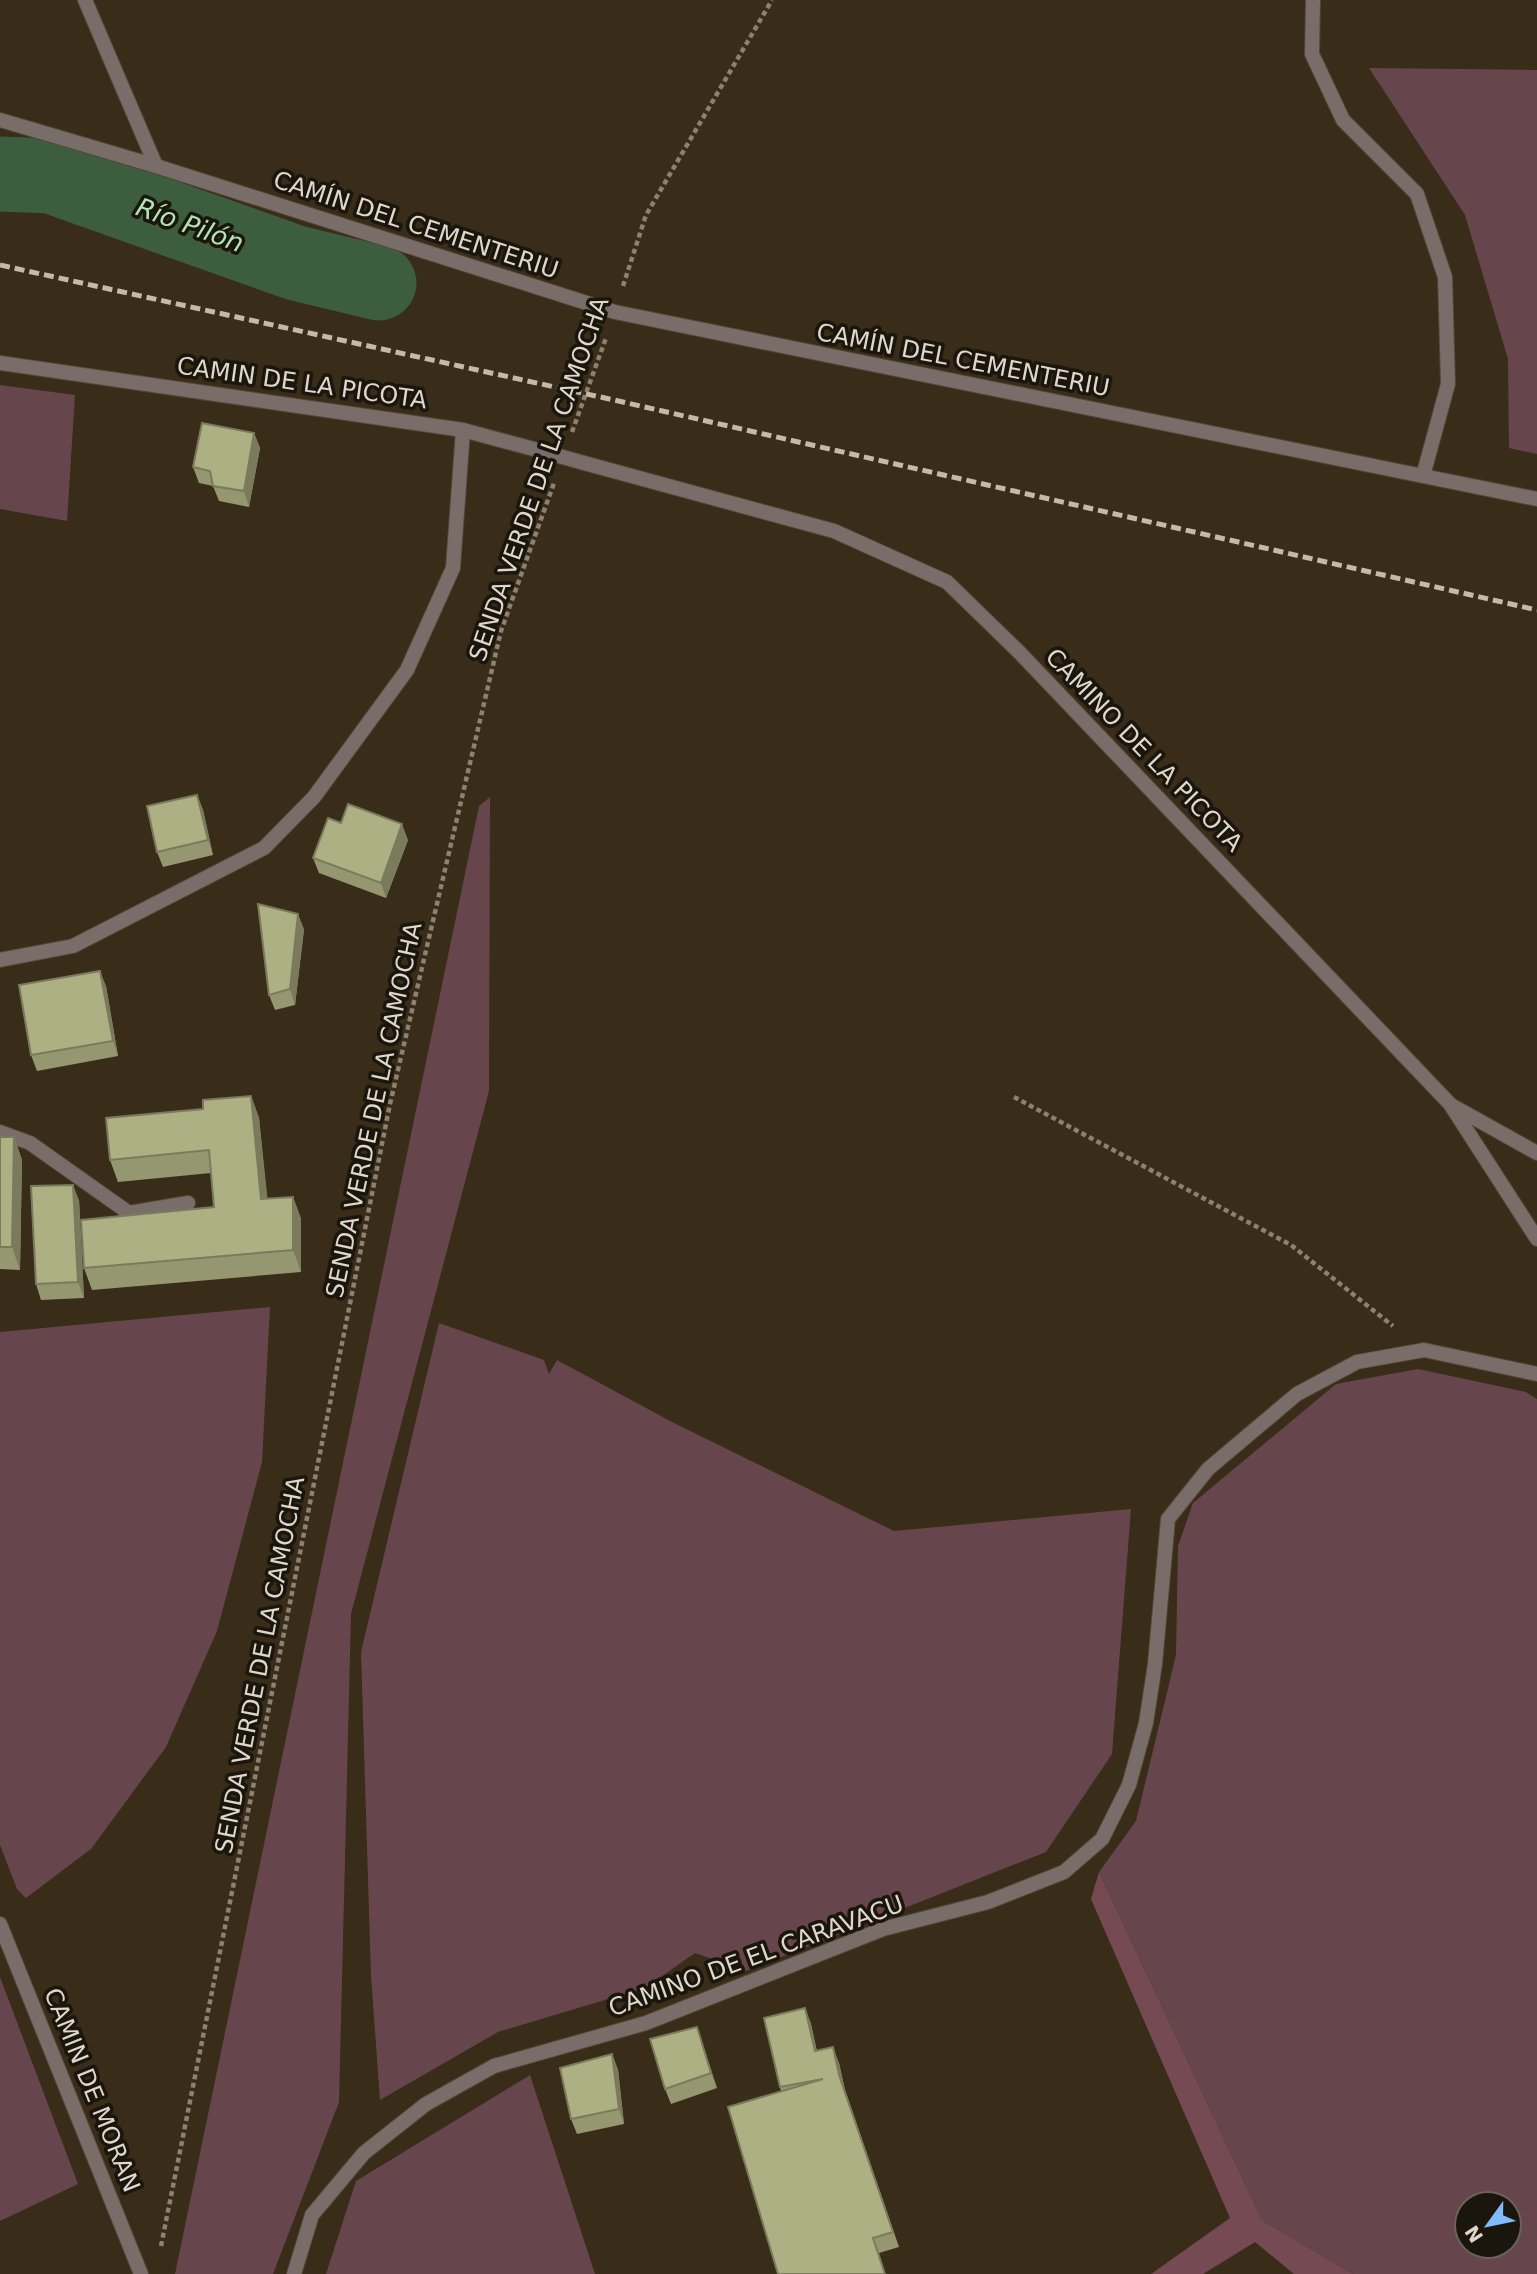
<svg xmlns="http://www.w3.org/2000/svg" width="1537" height="2274" font-family="'DejaVu Sans',sans-serif">
	<style>
		.green { fill: #66464c; fill-rule: evenodd }
		.forest { fill: #764a53 }
		.lines { fill: none; stroke-linecap: round; stroke-linejoin: round }
		.river { stroke: #3d5d3f; stroke-width: 75 }
		.lane-casing { stroke: #544735; stroke-width: 16 }
		.street-casing { stroke: #544735; stroke-width: 16 }
		.path { stroke: #8c8172; stroke-width: 4.5; stroke-dasharray: 5 3.5; stroke-linecap: butt }
		.lane { stroke: #796d69; stroke-width: 14 }
		.street { stroke: #796d69; stroke-width: 14 }
		.rail { stroke: #c3baac; stroke-width: 5; stroke-dasharray: 10 5; stroke-linecap: butt }
		.street-bridge-casing { stroke: #544735; stroke-width: 16; stroke-linecap: butt }
		.street-bridge { stroke: #796d69; stroke-width: 14 }
		.wall { fill: #959771 }
		.shaded-wall { fill: #797b5c }
		.building { fill: #adb083; stroke: #797b5c; stroke-width: 2 }
		.labels { text-anchor: middle; stroke-width: 7; stroke-linejoin: round; paint-order: stroke }
		.street-label { font-size: 24px; fill: #dfd7cb; stroke: #1b160d }
		.water-label { font-size: 26px; font-style: italic; fill: #aee5b0; stroke: #1b160d }
	</style>
	<rect width="100%" height="100%" fill="#392c19"/>
	<g class="green">
		<polygon points="1369,68 1537,70 1537,454 1509,448 1508,359 1465,215"/>
		<polygon points="0,385 75,395 67,521 0,509"/>
		<polygon points="490,797 489,1091 351,1614 339,2102 273,2274 175,2274 479,806"/>
		<polygon points="270,1307 262,1462 217,1631 166,1747 91,1849 26,1898 17,1889 0,1845 0,1332"/>
		<polygon points="439,1323 544,1360 549,1374 557,1360 674,1423 894,1531 1131,1509 1112,1754 1046,1852 746,1971 695,1953 645,1988 498,2032 380,2100 371,1976 361,1652"/>
		<path d="M1418 1369 1526 1392 1537 1399V2274H1353L1262 2220 1099 1872 1136 1821 1176 1655 1178 1546 1193 1503 1336 1384ZM1467 2204H1509V2246H1467Z"/>
		<polygon points="0,1977 78,2184 0,2221"/>
		<polygon points="530,2075 595,2274 326,2274 356,2181"/>
	</g>
	<polygon class="forest" points="1099,1872 1262,2220 1353,2274 1294,2274 1255,2242 1203,2274 1151,2274 1230,2218 1091,1899"/>
	<g class="lines">
		<polyline class="river" points="0,174 51,176 296,263 379,283"/>
		<g class="lane-casing">
			<g id="lane">
				<polyline points="85,0 156,166"/>
				<polyline points="0,1132 30,1143 129,1213 188,1203"/>
			</g>
		</g>
		<g class="street-casing">
			<g id="street">
				<polyline points="0,120 156,166 615,312 1423,476 1448,384 1445,277 1417,194 1343,120 1312,54 1313,0"/>
				<polyline points="0,363 463,430 541,451"/>
				<polyline points="595,466 834,531 947,582 1020,653 1450,1104 1537,1239"/>
				<polyline points="1423,476 1537,499"/>
				<polyline points="0,960 73,946 264,848 314,797 407,670 453,568 463,430"/>
				<polyline points="1451,1105 1537,1153"/>
				<polyline points="0,1924 141,2274"/>
				<polyline points="294,2274 312,2215 364,2153 426,2104 494,2066 646,2023 883,1929 988,1902 1064,1872 1102,1839 1129,1785 1146,1723 1155,1664 1168,1519 1208,1469 1297,1394 1357,1362 1424,1350 1537,1374"/>
			</g>
		</g>
		<g class="path">
			<polyline points="623,286 646,215 772,0"/>
			<polyline points="572,432 606,338"/>
			<polyline points="1014,1097 1291,1245 1393,1326"/>
			<polyline points="161,2246 390,1104 501,631 554,483"/>
		</g>
		<use href="#lane" class="lane"/>
		<use href="#street" class="street"/>
		<polyline class="rail" points="0,265 614,400 1537,610"/>
		<g class="street-bridge-casing">
			<polyline id="street-bridge" points="541,451 595,466"/>
		</g>
		<use href="#street-bridge" class="street-bridge"/>
	</g>
	<g class="wall">
		<polygon points="254,433 260,448 249,507 219,501 213,486 199,483 193,467"/>
		<polygon points="197,795 203,810 213,855 163,867 157,852"/>
		<polygon points="408,840 386,898 319,873 313,858"/>
		<polygon points="304,929 295,1005 275,1010 269,995"/>
		<polygon points="106,986 118,1056 37,1071 31,1055"/>
		<polygon points="251,1096 259,1118 267,1199 293,1197 301,1219 301,1272 92,1290 84,1268 214,1207 211,1173 118,1182 110,1160 203,1109"/>
		<polygon points="0,1137 14,1137 22,1160 20,1270 0,1269"/>
		<polygon points="79,1200 84,1298 41,1300 36,1284"/>
		<polygon points="805,2008 811,2024 817,2051 839,2063 845,2090 899,2247 879,2253 885,2274 778,2274 781,2091 780,2087"/>
		<polygon points="697,2027 717,2088 671,2104 665,2089"/>
		<polygon points="612,2054 618,2070 624,2124 577,2134 571,2119"/>
	</g>
	<g class="shaded-wall">
		<polygon points="254,433 260,448 249,507 244,491"/>
		<polygon points="197,795 203,810 213,855 208,840"/>
		<polygon points="402,824 408,840 386,898 381,883"/>
		<polygon points="298,914 304,929 295,1005 290,989"/>
		<polygon points="100,971 106,986 118,1056 113,1041"/>
		<polygon points="251,1096 259,1118 270,1222 261,1199"/>
		<polygon points="14,1137 22,1160 20,1270 12,1247"/>
		<polygon points="73,1185 79,1200 84,1298 78,1282"/>
		<polygon points="293,1197 301,1219 301,1272 293,1250"/>
		<polygon points="805,2008 811,2024 820,2066 815,2051"/>
		<polygon points="697,2027 702,2042 717,2088 711,2073"/>
		<polygon points="833,2047 839,2063 845,2090 899,2247 839,2075"/>
		<polygon points="612,2054 618,2070 624,2124 619,2109"/>
	</g>
	<g class="building">
		<polygon points="202,423 254,433 244,491 213,486 210,471 193,467"/>
		<polygon points="197,795 208,840 157,852 147,806"/>
		<polygon points="348,804 402,824 381,883 313,858 328,818 341,823"/>
		<polygon points="258,904 298,914 290,989 269,995"/>
		<polygon points="100,971 113,1041 31,1055 19,985"/>
		<polygon points="251,1096 261,1199 293,1197 293,1250 84,1268 81,1220 214,1207 209,1150 110,1160 106,1118 203,1109 203,1100"/>
		<polygon points="0,1137 14,1137 12,1247 0,1247"/>
		<polygon points="73,1185 78,1282 36,1284 31,1186"/>
		<polygon points="805,2008 815,2051 833,2047 839,2075 893,2232 873,2238 885,2274 778,2274 728,2107 823,2079 780,2087 764,2018"/>
		<polygon points="697,2027 711,2073 665,2089 650,2039"/>
		<polygon points="612,2054 619,2109 571,2119 560,2068"/>
	</g>
	<g class="labels">
		<g class="street-label">
			<text transform="translate(416 225) rotate(18)" y="8">CAMÍN DEL CEMENTERIU</text>
			<text transform="translate(963 360) rotate(11)" y="8">CAMÍN DEL CEMENTERIU</text>
			<text transform="translate(302 383) rotate(8)" y="8">CAMIN DE LA PICOTA</text>
			<text transform="translate(539 479) rotate(-71)" y="8">SENDA VERDE DE LA CAMOCHA</text>
			<text transform="translate(1144 750) rotate(46)" y="8">CAMINO DE LA PICOTA</text>
			<text transform="translate(374 1110) rotate(-78)" y="8">SENDA VERDE DE LA CAMOCHA</text>
			<text transform="translate(260 1665) rotate(-79)" y="8">SENDA VERDE DE LA CAMOCHA</text>
			<text transform="translate(756 1956) rotate(-20)" y="8">CAMINO DE EL CARAVACU</text>
			<text transform="translate(92 2090) rotate(68)" y="8">CAMIN DE MORAN</text>
		</g>
		<g class="water-label">
			<text transform="translate(190 225) rotate(20)" y="9">Río Pilón</text>
		</g>
	</g>
	<g transform="translate(1488 2225) rotate(237)"><circle r="33" fill="#1b160d" stroke="#696359" stroke-width="2"/>
	<path d="M0-5L12 26L0 18L-12 26Z" fill="#81bcfa"/>
	<text y="-10" font-size="19" font-weight="bold" text-anchor="middle" fill="#dfd7cb">N</text>
	</g>
</svg>
